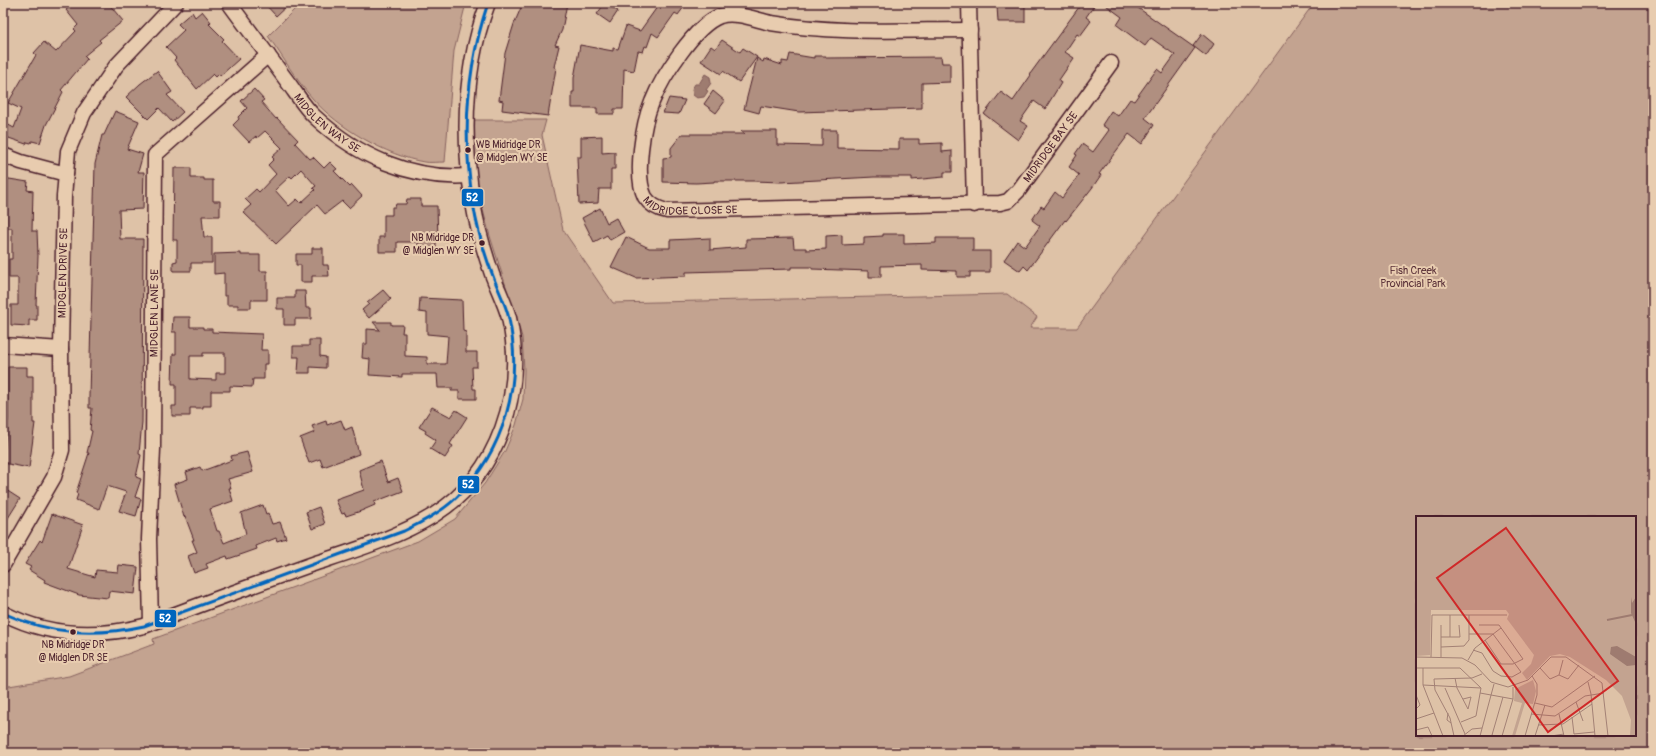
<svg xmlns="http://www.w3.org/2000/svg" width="1656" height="756" font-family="Pangolin,sans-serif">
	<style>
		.green { fill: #c3a390; stroke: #86615e; fill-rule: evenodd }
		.water { fill: #9e7b70; stroke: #7c5654 }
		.building { fill: #b08f80; stroke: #4a1f2b; fill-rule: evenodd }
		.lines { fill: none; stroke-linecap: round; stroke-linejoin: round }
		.street-casing { stroke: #4a1f2b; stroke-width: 17 }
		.street { stroke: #e8ccaf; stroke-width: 14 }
		.bus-1-casing { stroke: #e8ccaf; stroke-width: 6 }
		.bus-1 { stroke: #0065bd; stroke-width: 3 }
		.bus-dot { fill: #4a1f2b; stroke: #e8ccaf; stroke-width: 1.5 }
		.labels { text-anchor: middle; stroke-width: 4; stroke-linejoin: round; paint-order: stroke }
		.bus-label { font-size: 10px; fill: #4a1f2b; stroke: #e8ccaf; text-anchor: start }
		.street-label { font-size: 11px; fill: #4a1f2b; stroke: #e8ccaf }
		.park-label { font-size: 11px; fill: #5c333a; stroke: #e8ccaf }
		.inset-river { fill: none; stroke: #9e7b70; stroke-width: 2 }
		.inset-road { fill: none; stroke: #a38175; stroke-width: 1 }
		.view { fill: #cf2828; fill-opacity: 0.15; stroke: #cf2828; stroke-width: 2 }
		.inset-edge { fill: none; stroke: #4a1f2b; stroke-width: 2 }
		.line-badge { stroke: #e8ccaf; stroke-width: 1.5 }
		.badge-label { font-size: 11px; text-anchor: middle; font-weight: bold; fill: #fff }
	</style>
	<rect width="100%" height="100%" fill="#dec2a7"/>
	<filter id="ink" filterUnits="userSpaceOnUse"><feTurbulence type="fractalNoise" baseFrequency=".025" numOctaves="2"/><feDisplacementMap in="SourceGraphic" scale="8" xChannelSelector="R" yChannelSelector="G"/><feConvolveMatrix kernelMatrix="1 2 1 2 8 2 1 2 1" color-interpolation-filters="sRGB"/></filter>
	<g filter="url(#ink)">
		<g class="green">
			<path d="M301 3H466L454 51 445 162C438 162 430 163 424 162 387 156 337 127 313 99 296 80 283 57 268 36Z"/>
			<path d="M1314 3H1653V753H3V687L69 676 154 644 153 639 418 541 455 519 485 483 505 451 516 425 523 399 524 370 522 337 490 236 480 199 475 172 474 120H546L542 135 563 230 613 303 1007 294 1037 317 1030 328H1077ZM1417 517H1635V735H1417Z"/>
		</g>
		<polygon class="water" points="705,74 710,77 711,83 706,90 708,91 704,97 697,98 693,95 692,89 695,84 699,84"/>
		<g class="building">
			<polygon points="74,3 108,3 123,21 99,40 101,42 84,56 87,59 61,90 63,92 46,125 40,143 32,141 31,143 27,142 26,144 3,136 3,122 14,128 21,109 8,103 36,55 34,53 44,42 56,52 76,31 74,29 78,25 66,10"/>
			<polygon points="264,3 290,3 276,16"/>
			<polygon points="523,3 567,3 562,30 555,45 559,46 554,67 556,68 548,116 502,110 503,101 499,100 505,53 514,24"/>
			<polygon points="605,3 618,11 610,23 597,14"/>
			<polygon points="660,3 687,3 678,15 675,13 658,37 652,33 647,47 645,46 643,52 638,51 634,71 624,69 623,109 614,109 614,114 597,114 597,108 572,108 572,92 574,92 574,78 580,45 613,51 613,48 618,49 626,26 640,31"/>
			<polygon points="1007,3 1025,3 1025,22 998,22 997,6 1007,6"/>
			<polygon points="1082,3 1096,3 1086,17 1091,21 1080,36 1077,34 1065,52 1074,58 1059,80 1061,83 1045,109 1034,101 1020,121 1028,126 1018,140 984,114 1001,92 1013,101 1031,75 1030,74"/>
			<polygon points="1103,3 1131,3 1195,48 1145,118 1154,125 1142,144 1129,134 1099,174 1101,175 1092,188 1066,221 1065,220 1028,270 1024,266 1020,271 1004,260 1017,241 1025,247 1040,226 1032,220 1041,206 1044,208 1055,192 1062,198 1079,175 1069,167 1077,155 1075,154 1082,144 1093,152 1109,130 1102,125 1111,111 1118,116 1130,99 1134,101 1157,69 1162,73 1175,55 1151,38 1145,46 1117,25 1122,17"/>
			<polygon points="202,11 211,22 209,24 224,39 222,41 239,59 220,76 219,74 216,77 213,74 197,89 174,60 176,58 166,47 184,30 178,24 192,12 195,17"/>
			<polygon points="1202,34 1214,44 1206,56 1193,46"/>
			<polygon points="722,40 740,52 743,48 757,57 739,82 723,71 721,74 701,61 711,46 715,49"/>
			<polygon points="790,54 814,58 814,56 826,56 826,58 941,57 942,63 950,63 950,82 922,83 922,108 799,112 761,106 759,113 744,109 757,58 763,62 764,59 782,65 782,61 788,62"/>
			<polygon points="157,71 172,92 167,95 183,112 172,122 159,108 148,119 126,97 140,84"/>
			<path d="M254 89 264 100 261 102 276 119 277 118 298 140 295 143 310 159 313 157 324 168 330 162 337 169 334 171 350 187 352 185 362 196 349 208 342 201 325 214 317 205 276 244 243 212 251 205 245 199 256 189 259 192 276 174 268 165 274 159 272 157 282 148 265 131 257 138 256 136 249 142 233 125 239 119 238 117 247 108 241 101ZM301 169 316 186 313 188 315 190 301 203 297 199 289 206 275 190 290 176 292 178Z"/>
			<polygon points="713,91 725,101 716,113 704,104"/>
			<polygon points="669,98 685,100 679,114 663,113"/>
			<polygon points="115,111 139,121 127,149 143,154 138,172 144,172 143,209 119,210 120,239 143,239 142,422 139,454 141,455 136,477 141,479 135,497 141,499 136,516 119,511 126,492 107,486 99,509 76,500 78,494 76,493 89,453 87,453 92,431 90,430 92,408 89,408 89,396 95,164 102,135 104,135"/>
			<polygon points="822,130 837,130 837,148 899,149 899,139 919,139 919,144 942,143 942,152 952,151 952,172 944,172 944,177 912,180 912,177 874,177 781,182 754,181 714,181 714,182 696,183 663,182 663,158 671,157 671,148 682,134 745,134 741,131 777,131 777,145 822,146"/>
			<polygon points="602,136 602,153 615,152 615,169 611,169 611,189 599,189 598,203 579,204 577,157 581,157 581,137"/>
			<polygon points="174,168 191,168 191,178 204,178 204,180 213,180 213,201 220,201 220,216 202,216 204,237 212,237 212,263 191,263 191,271 173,271 173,262 177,261 177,240 173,240"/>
			<polygon points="3,178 28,182 27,190 33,191 32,231 37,231 38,256 36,305 37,305 37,320 29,320 29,326 11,325 11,305 18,305 18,278 9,278 9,259 12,259 12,228 6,228 6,215 3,215"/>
			<polygon points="407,199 421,199 421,206 437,206 438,240 436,240 436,252 418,252 418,242 397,242 397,252 379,252 379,237 384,237 384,215 392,215 392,207 395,207 396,204 406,204"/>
			<polygon points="600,208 607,223 616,218 624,232 610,240 607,235 594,242 582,218"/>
			<polygon points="883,234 904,234 904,244 936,243 936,238 973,238 973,251 990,251 990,272 970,272 970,277 957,277 957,271 922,270 922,265 881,266 881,277 869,277 869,271 812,269 812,267 791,267 791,269 686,272 686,276 636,278 611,267 626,237 649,248 670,248 670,240 710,238 710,250 746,247 746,239 793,238 794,248 806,248 806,250 826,249 826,236 842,235 842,245 864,244 864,237 883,236"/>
			<polygon points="312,248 323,248 323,265 328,265 329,276 312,276 312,282 301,282 301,265 296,265 296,254 312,254"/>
			<polygon points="241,253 241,255 260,255 260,271 267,271 267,300 251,300 251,308 238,308 238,305 227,305 227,296 224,296 224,273 214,274 214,254"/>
			<polygon points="383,290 391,299 369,318 362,310 369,304 367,303"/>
			<polygon points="295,291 305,291 306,308 311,308 311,319 295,319 295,325 284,325 284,309 277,309 277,298 295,298"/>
			<polygon points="420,298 462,300 463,331 466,332 466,352 477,352 477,367 472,367 473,389 476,389 476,399 459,399 459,391 451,391 453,388 438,388 437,374 402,374 402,377 369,375 370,359 362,358 363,344 367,344 367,329 380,330 373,322 391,322 391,325 403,325 402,333 405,333 405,356 427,357 427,364 446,364 448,336 427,334 427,313 419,312"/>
			<path d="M173 317H190V327H203V329H212V332L262 334 261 350H268V364H264V379H253L252 387 230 386V391H211V406H203V408H190V416H172V406H176V384H172L173 354H176V332H172ZM203 353H225V373H216V380L190 379V356H203Z"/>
			<polygon points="309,340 320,340 320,356 326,357 326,368 310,367 310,373 298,373 299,357 293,357 293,346 309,346"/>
			<polygon points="8,367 27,367 27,376 33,376 33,423 35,423 29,468 3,463 8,419"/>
			<polygon points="432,407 451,417 456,410 467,417 450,444 453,446 445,458 430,449 436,440 425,433 426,431 419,427"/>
			<polygon points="341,420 345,430 352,427 359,454 323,467 320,459 309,463 300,438 315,432 312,426 326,421 327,425"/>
			<polygon points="247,452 253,472 228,479 231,488 229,488 233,501 210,509 217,531 219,531 224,543 246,534 241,513 263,505 266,514 268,513 272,524 280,522 286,538 277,541 276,538 256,546 257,549 243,554 228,559 227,556 206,564 208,568 194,573 188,556 197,552 192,540 194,540 185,516 184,517 174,484 188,479 186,472 200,467 202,471 232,460 231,456"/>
			<polygon points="381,461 388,482 398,478 403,491 374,502 375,505 361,511 346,516 345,513 342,514 336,500 364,490 359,470"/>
			<polygon points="3,488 20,499 3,526"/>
			<polygon points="319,507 325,524 312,529 306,512"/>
			<polygon points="52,514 83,525 68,569 95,577 96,570 118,572 119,565 138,567 135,594 109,591 108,598 79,595 44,582 45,580 29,570 31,567 25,564 40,540 42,542"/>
		</g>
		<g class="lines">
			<g class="street-casing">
				<g id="street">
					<path id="s1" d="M229 3C248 29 268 55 287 81 296 93 304 107 315 117 357 156 410 180 469 176"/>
					<polyline points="969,3 974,205"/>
					<path id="s2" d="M970 30C903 30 836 34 771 23 756 20 735 11 720 16 695 25 662 77 652 102 643 123 634 176 645 197 650 205 658 209 667 211L1000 203 1008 201 1019 190 1111 63"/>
					<polyline points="3,155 21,162 66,174"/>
					<polyline points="3,345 61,349"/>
					<path id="s3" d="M3 565 54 477 62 450 61 349 64 196 68 151 84 113 116 66 176 3"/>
					<path d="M3 613C47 636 96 638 144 626 199 605 254 585 310 565 352 551 395 539 434 515 499 474 526 391 509 318 505 303 497 288 492 274 484 251 477 227 473 203 462 136 464 67 488 3"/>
					<path id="s4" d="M151 623 149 539 153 449 155 155 268 55"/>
				</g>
			</g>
			<use href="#street" class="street"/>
			<g class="bus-1-casing">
				<path id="bus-1" d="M3 613C49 634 94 637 144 626L404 531C423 522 442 512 457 497 505 450 523 383 509 319 506 304 498 290 493 276 484 253 477 228 473 203 462 135 466 69 488 3"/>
			</g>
			<use href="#bus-1" class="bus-1"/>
		</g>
	</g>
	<g class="bus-dot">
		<circle cx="468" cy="150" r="3.5"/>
		<circle cx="482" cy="243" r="3.5"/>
		<circle cx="73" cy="632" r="3.5"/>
	</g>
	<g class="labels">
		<g class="bus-label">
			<text x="476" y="148">WB Midridge DR<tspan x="476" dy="13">@ Midglen WY SE</tspan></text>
			<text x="474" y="241" text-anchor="end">NB Midridge DR<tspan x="474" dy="13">@ Midglen WY SE</tspan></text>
			<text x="73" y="648" text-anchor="middle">NB Midridge DR<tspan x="73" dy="13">@ Midglen DR SE</tspan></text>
		</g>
		<g class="street-label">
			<text dy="4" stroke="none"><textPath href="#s1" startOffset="156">MIDGLEN WAY SE</textPath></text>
			<text dy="4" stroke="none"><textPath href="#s2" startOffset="897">MIDRIDGE BAY SE</textPath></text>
			<text dy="4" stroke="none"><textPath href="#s2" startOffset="509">MIDRIDGE CLOSE SE</textPath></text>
			<text dy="4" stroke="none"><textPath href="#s3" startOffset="307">MIDGLEN DRIVE SE</textPath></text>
			<text dy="4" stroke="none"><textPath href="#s4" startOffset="310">MIDGLEN LANE SE</textPath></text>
		</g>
		<g class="park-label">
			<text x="1413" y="274">Fish Creek<tspan x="1413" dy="13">Provincial Park</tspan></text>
		</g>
	</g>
	<g transform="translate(1416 516)">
		<rect width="220" height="220" fill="#dec2a7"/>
		<path d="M0 0H220V220H214L215 204 206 180 190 164 154 141 144 138 134 140 111 164 106 157 115 148 118 139 91 103 93 98 90 94H15L14 139 0 140ZM117 164 120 175 117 188 109 187 99 220H96L106 187 98 185 99 173Z" fill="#c3a390"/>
		<path d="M215 81 216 87 220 81V108L215 97ZM201 130 220 141V149L211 150 194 138 195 131Z" fill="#9e7b70"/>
		<path class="inset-river" d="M191 104 216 99"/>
		<path class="inset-road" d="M63 109H83L107 143 97 148H85L69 124M53 118H77L105 156 96 161 85 160 77 155 66 137 57 134M25 121H44L43 109M34 121V99M25 131 48 130 53 124V99M0 141 46 142 59 149 75 166 92 171 112 164 135 141H150L186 167 192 220M15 141 16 99H91M25 141V109M52 144 59 132 85 112M0 152H7V169M7 152H44L65 172 60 200 45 206M124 152 134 163 143 159 152 163 163 149M143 159 147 144M39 162 41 172 52 193M172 166 175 178 179 220M29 172 49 218M64 177 97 183M0 179 4 189 0 193M47 183 55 181 52 193M160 186 167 205M119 187 136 191 179 160M18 197 27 220M32 197 31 204 35 207M115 198 139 200 169 180 188 177M143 198 148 220M156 201 158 218M0 203 18 197 7 169 65 172M122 209 147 208 176 188M0 214 12 211 16 220M158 218 178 216M38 220 34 202 19 174 18 163 56 162 66 158M47 220 56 213 66 212M64 220 78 168M79 220 76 219 87 181M86 220 97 183V171M109 220 121 179V168L116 160M119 220 129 189M135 220 148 218"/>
		<path class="view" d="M90 12 202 165 132 216 21 62Z"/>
		<rect width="220" height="220" class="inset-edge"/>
	</g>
	<g class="line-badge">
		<rect x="461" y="188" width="23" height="19" rx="4" fill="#0065bd"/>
		<rect x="457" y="475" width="23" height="19" rx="4" fill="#0065bd"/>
		<rect x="154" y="609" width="23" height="19" rx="4" fill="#0065bd"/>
	</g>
	<g class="badge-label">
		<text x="472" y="201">52</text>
		<text x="468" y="488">52</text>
		<text x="165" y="622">52</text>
	</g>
	<rect width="1656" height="756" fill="none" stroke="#e8ccaf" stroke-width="16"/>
	<rect x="8" y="8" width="1640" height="740" fill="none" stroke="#4a1f2b" stroke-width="1.5" filter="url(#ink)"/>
</svg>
